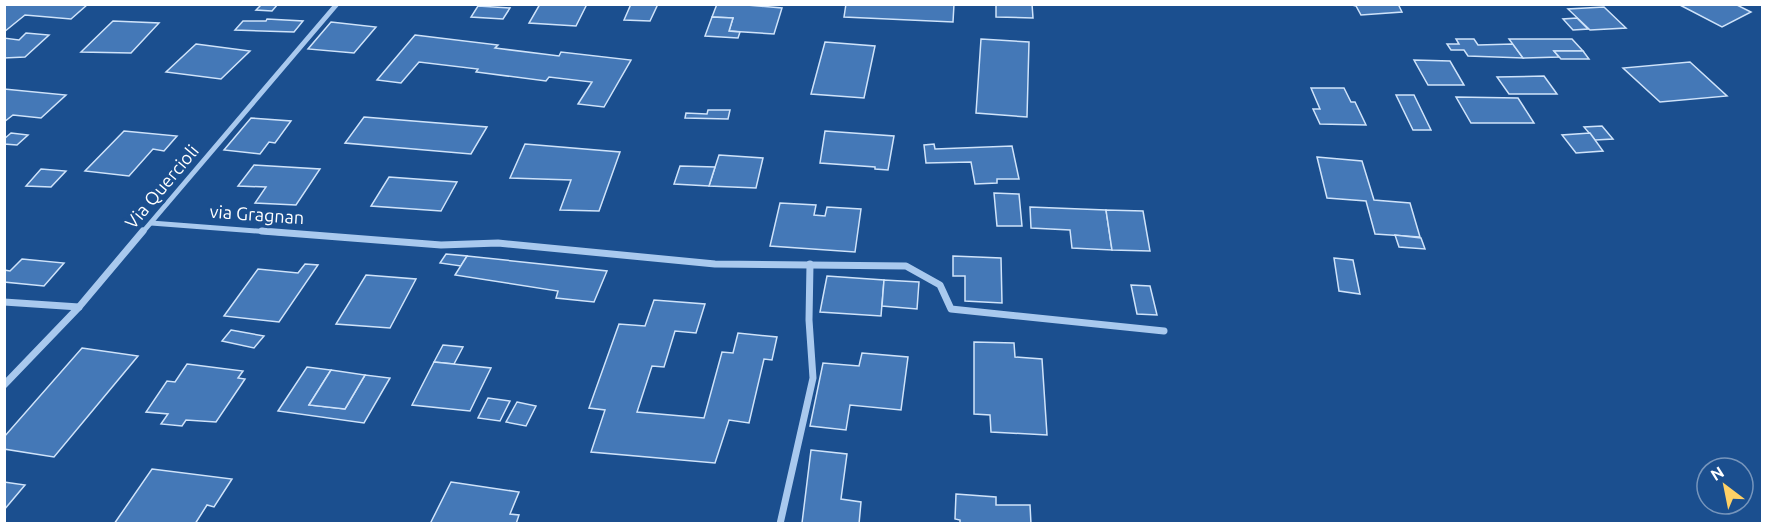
<svg xmlns="http://www.w3.org/2000/svg" width="1767" height="528" font-family="Ubuntu,sans-serif">
	<style>
		.building { fill: #4478b7; stroke: #cfe3fa; stroke-width: 1.5 }
		.lines { fill: none; stroke-linecap: round; stroke-linejoin: round }
		.street-far1 { stroke: #a9c9ee; stroke-width: 5 }
		.street { stroke: #a9c9ee; stroke-width: 7 }
		.labels { text-anchor: middle; stroke-width: 6; stroke-linejoin: round; paint-order: stroke }
		.street-label { font-size: 18px; fill: #fff; stroke: #1b4f8f }
	</style>
	<rect width="100%" height="100%" fill="#1b4f8f"/>
	<g class="building">
		<polygon points="7,4 24,5 88,4 71,19 25,15 4,32 4,6"/>
		<polygon points="262,4 278,4 272,11 256,10"/>
		<polygon points="540,4 587,4 576,26 529,23"/>
		<polygon points="631,4 658,4 650,21 624,20"/>
		<polygon points="717,4 735,4 782,8 774,34 729,31 733,18 712,17"/>
		<polygon points="846,4 954,4 953,22 844,17"/>
		<polygon points="996,4 1032,4 1033,18 996,17"/>
		<polygon points="1348,4 1398,4 1402,12 1361,15 1356,6"/>
		<polygon points="1678,4 1735,4 1751,12 1722,27"/>
		<polygon points="478,6 510,8 503,19 471,17"/>
		<polygon points="1604,7 1626,28 1590,30 1568,9"/>
		<polygon points="712,17 733,18 729,31 740,32 738,38 705,36"/>
		<polygon points="1577,18 1588,29 1573,30 1563,19"/>
		<polygon points="267,19 303,21 294,32 235,30 243,21 266,21"/>
		<polygon points="113,21 159,23 131,53 81,52"/>
		<polygon points="331,22 376,27 354,53 308,49"/>
		<polygon points="26,33 49,35 25,57 4,58 4,38 19,40"/>
		<polygon points="415,35 498,45 495,48 559,56 561,52 631,60 604,107 578,104 592,82 549,77 546,81 476,72 478,69 419,62 401,83 377,80"/>
		<polygon points="981,39 1029,42 1027,117 976,113"/>
		<polygon points="1456,39 1474,39 1478,45 1513,44 1523,58 1468,56 1464,50 1451,50 1447,44 1459,44"/>
		<polygon points="1509,39 1572,39 1583,51 1554,51 1559,57 1523,58"/>
		<polygon points="825,42 875,46 864,98 811,94"/>
		<polygon points="196,44 250,51 221,79 166,72"/>
		<polygon points="1554,51 1583,51 1589,59 1561,59"/>
		<polygon points="1414,60 1450,61 1464,85 1428,85"/>
		<polygon points="1690,62 1727,96 1660,102 1623,68"/>
		<polygon points="1544,76 1557,94 1509,94 1497,77"/>
		<polygon points="1311,88 1344,88 1351,102 1355,102 1366,125 1320,124 1313,109 1320,109"/>
		<polygon points="4,89 66,95 41,118 13,115 4,122"/>
		<polygon points="1396,95 1414,95 1431,130 1413,130"/>
		<polygon points="1456,97 1518,98 1534,123 1471,123"/>
		<polygon points="708,110 730,110 728,119 685,118 686,113 707,114"/>
		<polygon points="364,117 487,127 471,154 345,143"/>
		<polygon points="251,118 291,121 275,143 269,142 260,154 224,150"/>
		<polygon points="1602,126 1613,139 1595,140 1584,127"/>
		<polygon points="124,131 177,136 164,151 153,149 129,176 85,171"/>
		<polygon points="825,131 894,136 888,170 875,169 875,167 820,163"/>
		<polygon points="11,133 28,135 17,145 4,144 4,139"/>
		<polygon points="1590,133 1603,151 1576,153 1562,135"/>
		<polygon points="525,144 620,152 599,211 560,210 571,180 510,178"/>
		<polygon points="934,144 935,149 1012,146 1019,179 997,179 997,183 975,184 971,162 926,163 924,145"/>
		<polygon points="719,155 763,158 756,188 709,186"/>
		<polygon points="1317,157 1362,161 1374,200 1410,203 1420,237 1375,234 1366,201 1327,198"/>
		<polygon points="254,165 320,169 296,205 255,203 266,187 238,186"/>
		<polygon points="680,166 715,167 709,186 674,184"/>
		<polygon points="41,169 66,171 51,187 26,186"/>
		<polygon points="389,177 457,182 441,211 371,206"/>
		<polygon points="994,193 1019,194 1022,226 997,226"/>
		<polygon points="780,203 816,205 814,215 825,216 827,207 861,209 855,252 770,246"/>
		<polygon points="1030,207 1106,210 1112,250 1072,248 1070,230 1031,228"/>
		<polygon points="1106,210 1143,211 1150,251 1112,250"/>
		<polygon points="1395,235 1421,238 1425,249 1399,247"/>
		<polygon points="446,254 467,256 461,266 440,263"/>
		<polygon points="467,256 607,271 594,302 556,298 558,291 455,275"/>
		<polygon points="953,256 1001,258 1002,303 965,301 965,276 953,276"/>
		<polygon points="1334,258 1353,260 1360,294 1339,291"/>
		<polygon points="22,259 64,263 44,286 4,282 4,270 10,271"/>
		<polygon points="305,264 318,265 279,322 224,316 258,269 298,273"/>
		<polygon points="366,275 416,279 390,328 336,324"/>
		<polygon points="827,276 884,280 881,316 820,312"/>
		<polygon points="884,280 919,282 917,309 882,306"/>
		<polygon points="1131,285 1150,286 1157,315 1137,314"/>
		<polygon points="654,300 705,304 696,333 675,331 664,367 652,366 637,412 704,418 722,352 733,353 738,333 777,337 772,360 764,359 749,423 729,420 715,463 591,452 605,410 589,408 619,324 645,326"/>
		<polygon points="231,330 264,336 254,348 222,341"/>
		<polygon points="974,342 1014,343 1015,357 1042,359 1047,435 991,432 990,415 974,414"/>
		<polygon points="443,345 463,347 454,364 434,362"/>
		<polygon points="82,348 138,356 54,457 4,449 4,437"/>
		<polygon points="862,353 908,357 901,410 850,405 846,430 810,426 823,363 859,366"/>
		<polygon points="434,362 491,368 470,411 412,405"/>
		<polygon points="187,364 243,371 238,378 245,379 216,422 186,420 182,426 161,424 168,414 146,412 167,381 175,382"/>
		<polygon points="307,367 331,370 309,405 345,409 365,375 390,378 364,423 278,411"/>
		<polygon points="331,370 365,375 345,409 309,405"/>
		<polygon points="488,398 510,401 500,421 478,418"/>
		<polygon points="517,402 536,406 526,426 506,422"/>
		<polygon points="811,450 847,454 841,499 861,502 859,524 802,523"/>
		<polygon points="152,469 232,479 214,507 207,505 195,524 114,524"/>
		<polygon points="4,482 25,485 4,510"/>
		<polygon points="451,482 519,492 510,514 519,515 516,524 430,524"/>
		<polygon points="956,494 996,497 996,505 1030,505 1031,524 960,524 960,520 955,519"/>
	</g>
	<g class="lines">
		<g class="street-far1">
			<polyline points="151,223 282,233"/>
			<polyline points="142,233 337,4"/>
		</g>
		<g class="street">
			<polyline points="262,231 441,245 498,243 715,264 906,266 940,285 951,309 1164,331"/>
			<polyline points="4,302 79,307"/>
			<polyline points="4,385 79,307 143,231"/>
			<polyline points="780,524 813,378 809,320 810,264"/>
		</g>
	</g>
	<g class="labels">
		<g class="street-label">
			<text transform="translate(162 187) rotate(-50)" y="6">Via Quercioli</text>
			<text transform="translate(257 215) rotate(4)" y="6">via Gragnan</text>
		</g>
	</g>
	<rect width="1767" height="528" fill="none" stroke="#ffffff" stroke-width="12"/>
	<g transform="translate(1725 486) rotate(328)"><circle r="28" fill="#1b4f8f" stroke="#7695bc" stroke-width="1.5"/>
	<path d="M0-4.5L10 22L0 15L-10 22Z" fill="#ffd166"/>
	<text y="-9" font-size="16" font-weight="bold" text-anchor="middle" fill="#ffffff">N</text>
	</g>
</svg>
